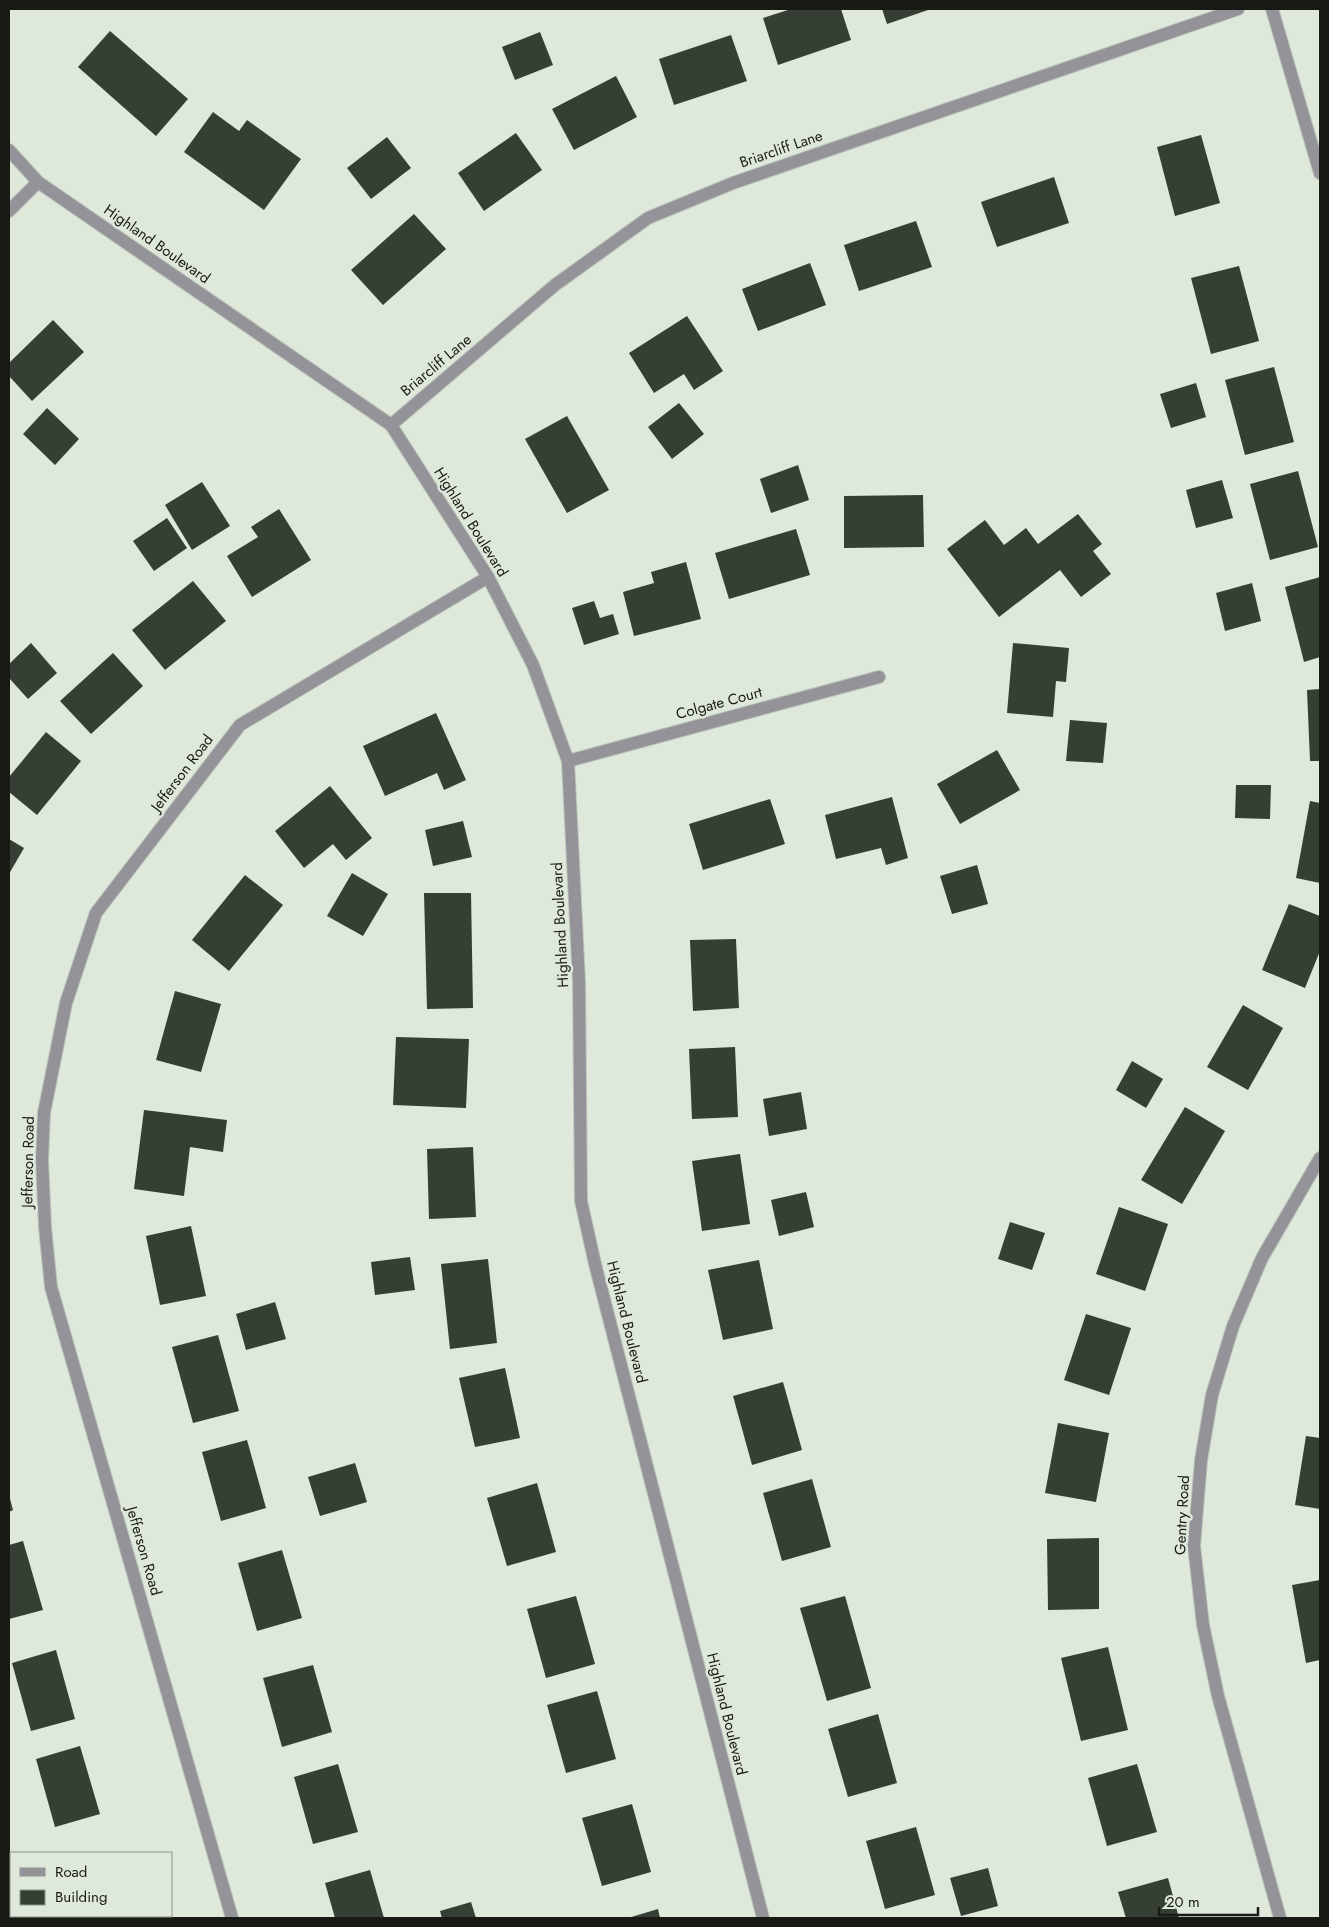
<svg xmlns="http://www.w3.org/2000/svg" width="1329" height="1927" font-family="Jost,sans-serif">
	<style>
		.building { fill: #363f34 }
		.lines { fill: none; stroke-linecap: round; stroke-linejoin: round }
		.street-casing { stroke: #bac3b7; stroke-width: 14 }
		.street { stroke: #939399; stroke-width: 12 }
		.labels { text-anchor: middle; stroke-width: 5; stroke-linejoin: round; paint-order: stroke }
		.street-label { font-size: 15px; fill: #171a15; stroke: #dee8db }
	</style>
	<rect width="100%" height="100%" fill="#dee8db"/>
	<g class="building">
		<polygon points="791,9 841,9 851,40 778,65 763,18"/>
		<polygon points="882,9 931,9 887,24"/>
		<polygon points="110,31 188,99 156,136 78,67"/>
		<polygon points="540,32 553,65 515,80 502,47"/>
		<polygon points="731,35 747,81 674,105 659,59"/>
		<polygon points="616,76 637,117 574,150 552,109"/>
		<polygon points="213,112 239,131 247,120 301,159 264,210 184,152"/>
		<polygon points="516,133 542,170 484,211 458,173"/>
		<polygon points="1201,135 1220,203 1175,216 1157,147"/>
		<polygon points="387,137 411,168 371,199 347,168"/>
		<polygon points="1054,177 1069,223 997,247 981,202"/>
		<polygon points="414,214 446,249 383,305 351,270"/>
		<polygon points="916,221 932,267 859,291 844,245"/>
		<polygon points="810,263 826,305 758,331 742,289"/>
		<polygon points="1239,266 1259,341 1211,354 1191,278"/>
		<polygon points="687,316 723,371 694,390 684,374 654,393 629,353"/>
		<polygon points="53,320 84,352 32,401 9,376 9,363"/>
		<polygon points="1274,367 1294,442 1245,455 1225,380"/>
		<polygon points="1196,383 1206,417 1171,428 1160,394"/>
		<polygon points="679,403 704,434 672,459 648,427"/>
		<polygon points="47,408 79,439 55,465 23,434"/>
		<polygon points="567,416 609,490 567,513 525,439"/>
		<polygon points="798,465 809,500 771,513 760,479"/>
		<polygon points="1298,471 1318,547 1270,560 1250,484"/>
		<polygon points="1222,480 1233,518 1196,528 1186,490"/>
		<polygon points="202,482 230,526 192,550 165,505"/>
		<polygon points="923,495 924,547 844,548 844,496"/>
		<polygon points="279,509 311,560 252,597 227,556 258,537 251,527"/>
		<polygon points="1078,514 1102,544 1093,551 1111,574 1081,597 1060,570 999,617 947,549 985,520 1004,545 1026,528 1038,544"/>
		<polygon points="167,518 187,548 154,571 133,541"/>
		<polygon points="796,529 810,575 729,599 715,553"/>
		<polygon points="686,562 701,619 634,636 623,592 654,583 651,572"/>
		<polygon points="1320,577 1320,657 1304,662 1285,587"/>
		<polygon points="193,581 226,621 165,670 132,630"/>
		<polygon points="1252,583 1261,621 1225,631 1216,593"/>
		<polygon points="594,601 600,618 613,614 619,634 584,645 572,608"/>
		<polygon points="31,643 57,673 28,699 9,678 9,664"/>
		<polygon points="1013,643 1069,648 1066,682 1056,681 1053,717 1007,713"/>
		<polygon points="113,653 143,686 91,734 60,701"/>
		<polygon points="1320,689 1320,761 1310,761 1307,690"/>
		<polygon points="436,713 466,780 444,790 437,773 385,796 363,746"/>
		<polygon points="1070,720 1107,723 1103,763 1066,761"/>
		<polygon points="46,732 81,761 37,815 9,792 9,777"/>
		<polygon points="997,750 1020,790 960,824 937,784"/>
		<polygon points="1236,785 1271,785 1270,819 1235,818"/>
		<polygon points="330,786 372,838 346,860 333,844 304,868 275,831"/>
		<polygon points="892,797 908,858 886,865 881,848 836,859 825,815"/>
		<polygon points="770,799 785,844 703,870 689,824"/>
		<polygon points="1310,801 1320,803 1320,883 1296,878"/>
		<polygon points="463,821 472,857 433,866 425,830"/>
		<polygon points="9,839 24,848 9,874"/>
		<polygon points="977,865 988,904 952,914 940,876"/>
		<polygon points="352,873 388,894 363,936 327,916"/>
		<polygon points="245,875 283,905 229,971 192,940"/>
		<polygon points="424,893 471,893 473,1008 427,1009"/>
		<polygon points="1289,904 1320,916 1320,951 1305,988 1262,970"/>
		<polygon points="736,939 739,1008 693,1011 690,940"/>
		<polygon points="175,991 221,1004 201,1072 156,1060"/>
		<polygon points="1243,1005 1283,1028 1248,1090 1207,1067"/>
		<polygon points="396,1037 469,1039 466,1108 393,1105"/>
		<polygon points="735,1047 738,1117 692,1119 689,1049"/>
		<polygon points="1132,1061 1163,1079 1146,1108 1116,1090"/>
		<polygon points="801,1092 807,1129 769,1136 763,1099"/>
		<polygon points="1185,1107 1225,1131 1182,1204 1141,1180"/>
		<polygon points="144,1110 227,1120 223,1152 190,1147 184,1196 134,1189"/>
		<polygon points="473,1147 476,1217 429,1219 427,1149"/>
		<polygon points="740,1154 750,1224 702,1231 692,1161"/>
		<polygon points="806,1192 814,1227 779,1236 771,1200"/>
		<polygon points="1119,1207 1168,1224 1145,1291 1096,1274"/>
		<polygon points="1010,1222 1045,1233 1032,1270 998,1259"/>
		<polygon points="191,1226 206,1296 160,1305 146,1236"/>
		<polygon points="410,1257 415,1290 375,1295 371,1262"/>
		<polygon points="488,1259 497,1343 450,1349 441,1264"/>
		<polygon points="759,1260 773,1329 723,1340 708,1270"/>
		<polygon points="275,1302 286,1339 246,1350 236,1314"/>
		<polygon points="1086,1314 1131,1328 1109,1395 1064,1380"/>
		<polygon points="218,1335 239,1411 193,1423 172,1347"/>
		<polygon points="505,1368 520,1438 475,1447 459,1378"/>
		<polygon points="783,1382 802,1450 752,1465 733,1396"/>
		<polygon points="1058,1423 1109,1433 1096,1502 1045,1493"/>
		<polygon points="1306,1436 1320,1438 1320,1509 1295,1505"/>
		<polygon points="247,1440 266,1508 221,1521 202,1452"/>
		<polygon points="355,1463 367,1502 320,1516 308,1477"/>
		<polygon points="812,1479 831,1547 782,1561 763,1493"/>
		<polygon points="537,1483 556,1552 507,1566 487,1498"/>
		<polygon points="9,1495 13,1510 9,1512"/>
		<polygon points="1099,1538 1099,1609 1048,1610 1047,1539"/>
		<polygon points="23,1541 43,1610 9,1619 9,1545"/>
		<polygon points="282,1550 302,1618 257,1631 238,1563"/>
		<polygon points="1320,1580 1320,1660 1306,1663 1292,1585"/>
		<polygon points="576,1596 595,1664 546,1678 527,1609"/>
		<polygon points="845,1596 871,1688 827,1701 800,1608"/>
		<polygon points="1108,1647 1128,1730 1081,1741 1061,1658"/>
		<polygon points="56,1650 75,1719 31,1731 12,1663"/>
		<polygon points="313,1665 332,1732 282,1747 263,1678"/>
		<polygon points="597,1691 616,1759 566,1773 547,1705"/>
		<polygon points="878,1714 897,1783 848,1797 828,1729"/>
		<polygon points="80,1746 100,1814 55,1827 36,1759"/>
		<polygon points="338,1764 358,1832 313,1844 294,1777"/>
		<polygon points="1137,1764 1157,1832 1107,1846 1088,1778"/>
		<polygon points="632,1804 651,1872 602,1886 582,1818"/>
		<polygon points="916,1827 935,1895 885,1909 866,1841"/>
		<polygon points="988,1868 998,1906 961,1916 950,1878"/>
		<polygon points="370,1870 384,1918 335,1918 325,1883"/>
		<polygon points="1168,1878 1179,1918 1126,1918 1118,1892"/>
		<polygon points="471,1902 476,1918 442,1918 440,1911"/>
		<polygon points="658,1909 660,1918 628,1918"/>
		<polygon points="76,1916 125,1916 126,1918 77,1918"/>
	</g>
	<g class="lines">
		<g class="street-casing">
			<g id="street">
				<polyline points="1272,9 1320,173"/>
				<polyline points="9,150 38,182 391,425 488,577 533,665 568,761 579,982 581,1201 595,1264 763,1918"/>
				<polyline points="9,211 38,182"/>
				<polyline points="391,425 555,285 648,218 733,183 1238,9"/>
				<polyline points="568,761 879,677"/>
				<polyline points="232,1918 51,1287 45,1227 42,1160 44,1113 66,1003 96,913 240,725 488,577"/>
				<polyline points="1280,1918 1218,1696 1203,1625 1194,1546 1201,1460 1212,1395 1233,1326 1262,1258 1320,1158"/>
			</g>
		</g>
		<use href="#street" class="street"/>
	</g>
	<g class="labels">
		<g class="street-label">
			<text transform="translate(781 149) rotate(-19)" y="5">Briarcliff Lane</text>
			<text transform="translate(157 244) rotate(35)" y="5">Highland Boulevard</text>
			<text transform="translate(436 365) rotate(-40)" y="5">Briarcliff Lane</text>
			<text transform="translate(471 522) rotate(58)" y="5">Highland Boulevard</text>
			<text transform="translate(719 703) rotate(-15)" y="5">Colgate Court</text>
			<text transform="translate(182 773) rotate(-53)" y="5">Jefferson Road</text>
			<text transform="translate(560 925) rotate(-93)" y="5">Highland Boulevard</text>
			<text transform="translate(28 1162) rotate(-89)" y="5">Jefferson Road</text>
			<text transform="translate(627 1322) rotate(76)" y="5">Highland Boulevard</text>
			<text transform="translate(1182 1515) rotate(-87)" y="5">Gentry Road</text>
			<text transform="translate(144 1551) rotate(74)" y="5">Jefferson Road</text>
			<text transform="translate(727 1714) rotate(76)" y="5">Highland Boulevard</text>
		</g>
	</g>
	<rect width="1329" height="1927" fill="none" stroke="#171a15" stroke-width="20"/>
	<rect x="10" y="1852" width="162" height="65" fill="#dee8db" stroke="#8e968c"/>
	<rect x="20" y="1868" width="25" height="8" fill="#939399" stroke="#8e968c"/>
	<text x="55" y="1877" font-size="15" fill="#171a15">Road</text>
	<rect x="20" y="1890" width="25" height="15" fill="#363f34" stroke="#8e968c"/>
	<text x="55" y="1902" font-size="15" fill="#171a15">Building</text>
	<path d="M1159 1907v8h99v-8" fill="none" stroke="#171a15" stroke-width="2.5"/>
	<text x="1166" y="1907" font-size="15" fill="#171a15" stroke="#dee8db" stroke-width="4" paint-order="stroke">20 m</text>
</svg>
